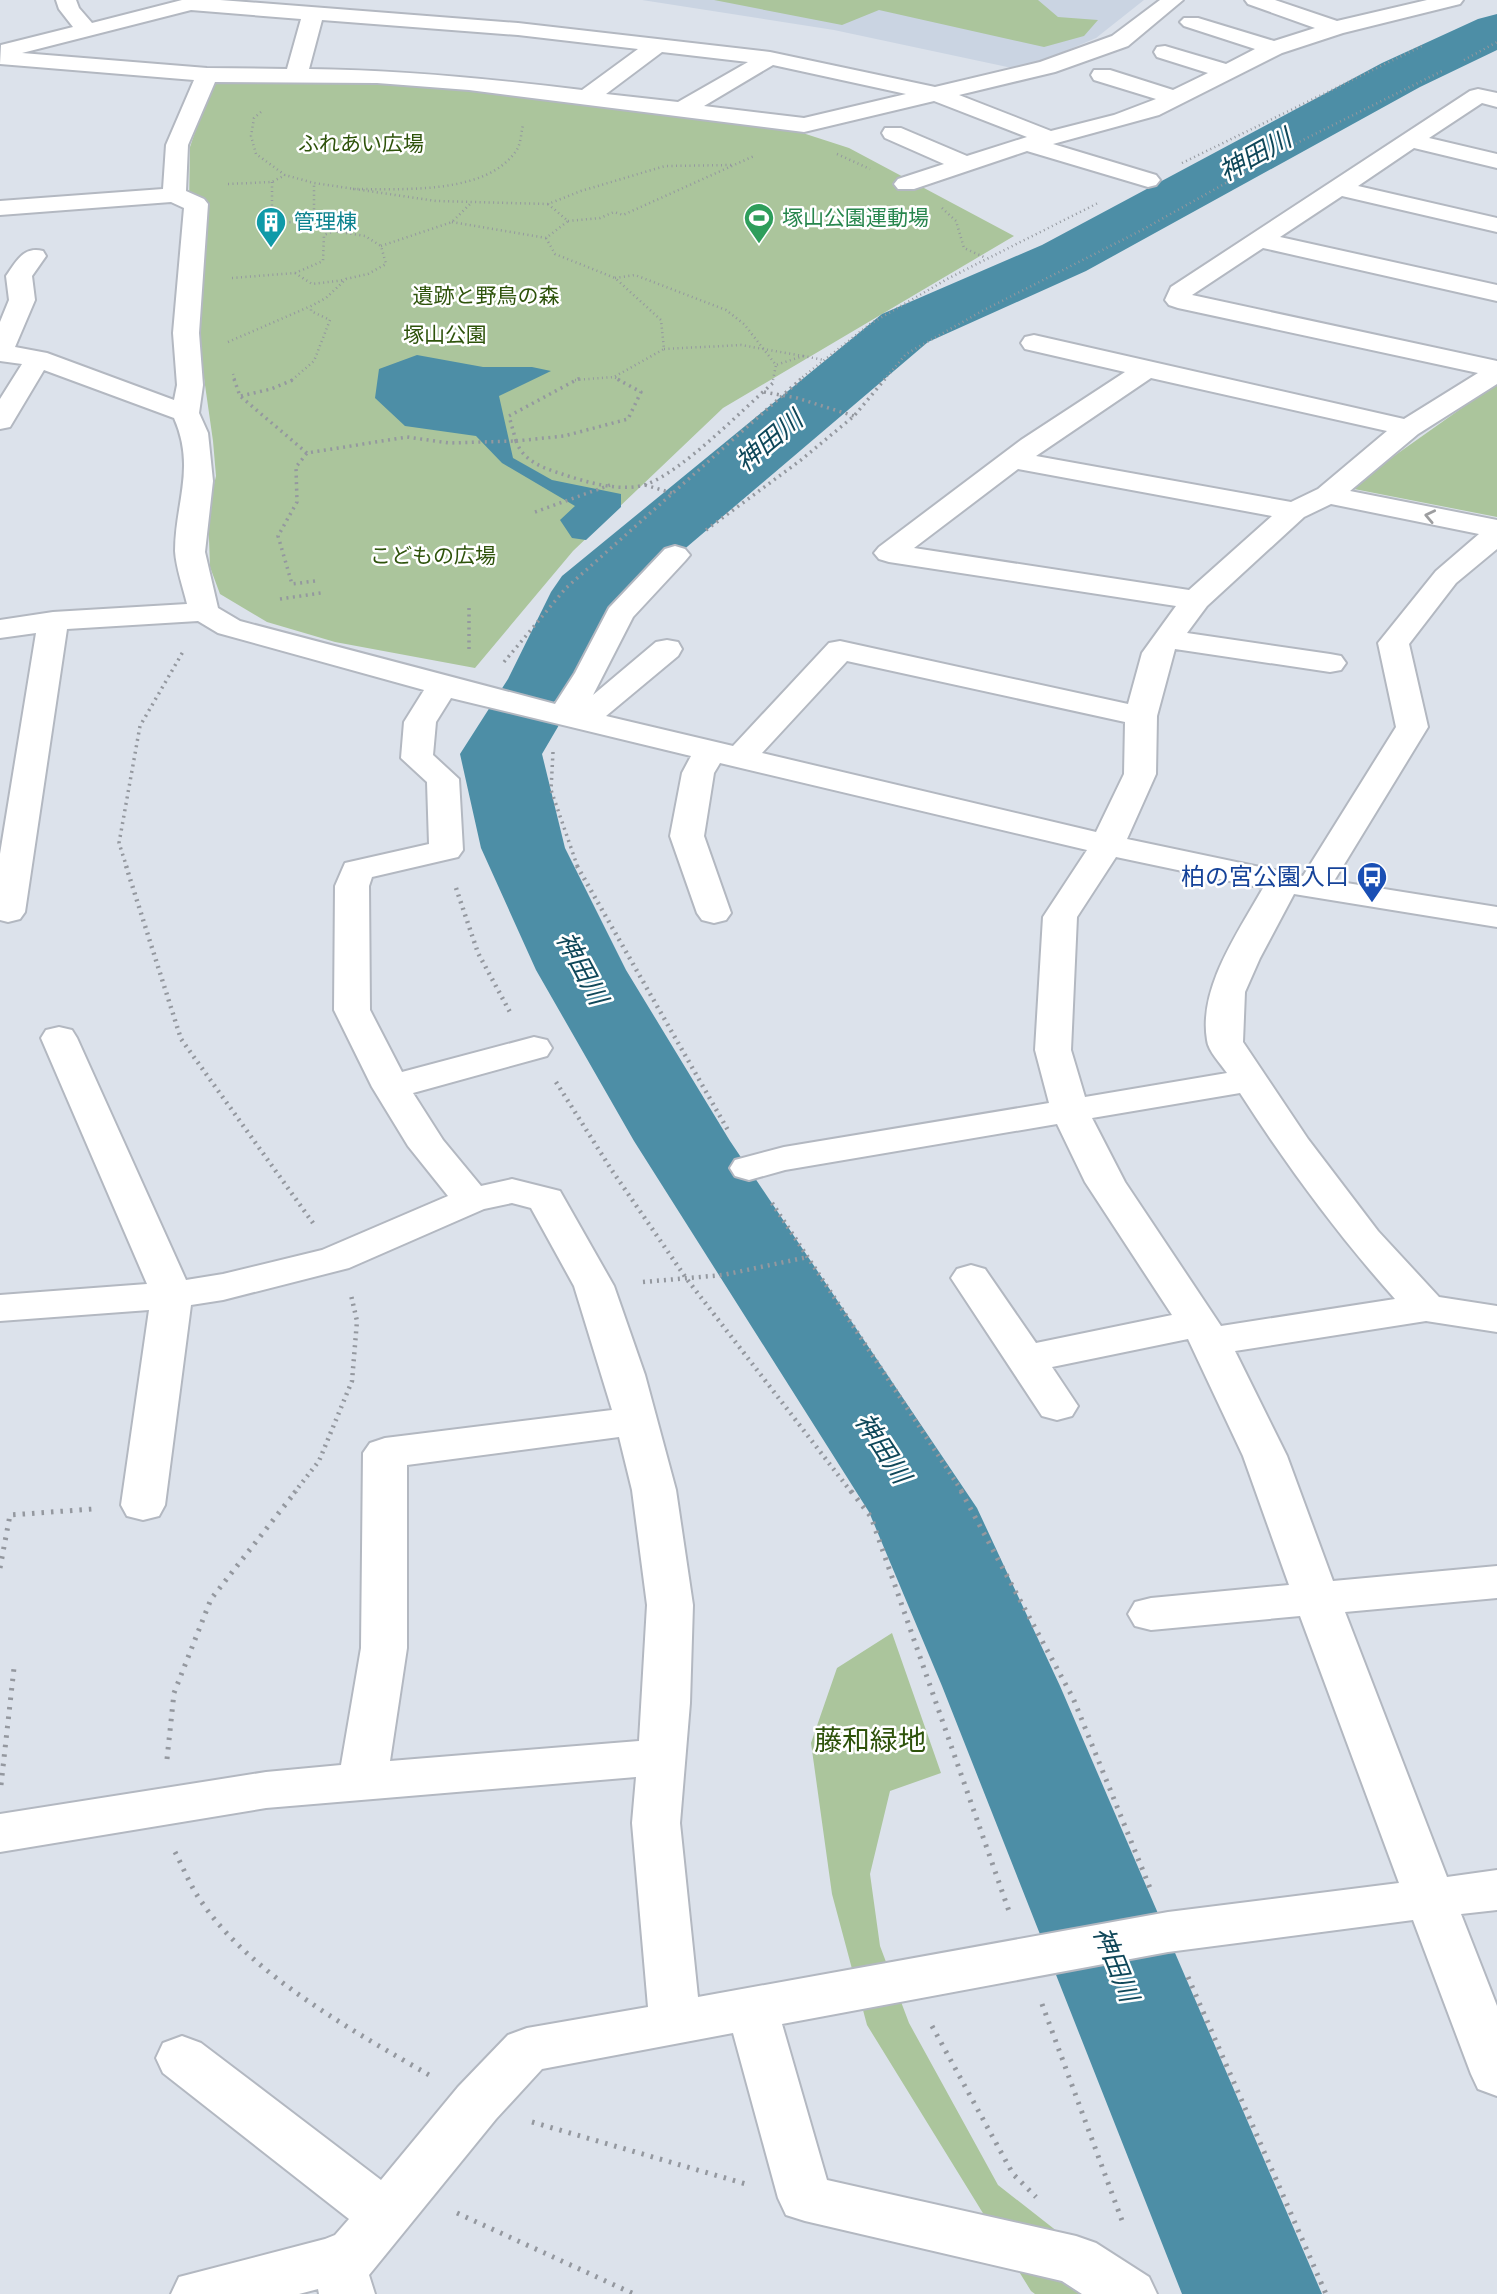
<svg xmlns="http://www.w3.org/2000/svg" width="1497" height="2294" font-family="'Archivo Narrow','Noto Sans JP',sans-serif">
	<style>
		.built { fill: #cad4e2 }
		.green { fill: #abc59c }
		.water { fill: #4d8ea6 }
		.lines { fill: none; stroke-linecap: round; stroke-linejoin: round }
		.river { fill: #4d8ea6; fill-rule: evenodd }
		.minor-casing { stroke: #b3b8c1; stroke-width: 4 }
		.path-far3 { stroke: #94989f; stroke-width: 2.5; stroke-dasharray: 1 3.5; stroke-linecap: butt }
		.path-far2 { stroke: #94989f; stroke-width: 3.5; stroke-dasharray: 2 4.5; stroke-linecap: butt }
		.path-far1 { stroke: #94989f; stroke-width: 4.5; stroke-dasharray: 2 5; stroke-linecap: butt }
		.path { stroke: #94989f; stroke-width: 5; stroke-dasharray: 2.5 7; stroke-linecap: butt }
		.minor { fill: #fff; fill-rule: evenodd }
		.oneway { stroke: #9d9ea0 }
		.labels { text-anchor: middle; stroke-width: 5; stroke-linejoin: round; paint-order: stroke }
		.far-park-label { font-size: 21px; fill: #2e530b; stroke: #fff }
		.far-leisure-label { font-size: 21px; fill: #27864d; stroke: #fff; text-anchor: start }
		.far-culture-label { font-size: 21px; fill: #0d838f; stroke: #fff; text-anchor: start }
		.transit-label { font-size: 24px; fill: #164399; stroke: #fff; text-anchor: end }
		.water-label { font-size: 26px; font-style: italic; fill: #0f4759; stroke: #fff }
		.near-park-label { font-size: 28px; fill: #2e530b; stroke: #fff }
	</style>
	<rect width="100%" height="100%" fill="#dce2eb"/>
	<polygon class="built" points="642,0 1144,0 1096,38 1021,70 834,30"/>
	<g class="green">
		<polygon points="714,0 1038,0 1058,17 1098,20 1084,36 1044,47 879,10 842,25"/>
		<polygon points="213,78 376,79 781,126 849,148 1014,236 723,408 573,551 475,668 335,642 267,622 220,594 210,567 208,510 216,476 213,441 188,266 190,147"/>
		<polygon points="1497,384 1497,517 1349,488 1483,393"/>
		<polygon points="892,1633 941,1773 890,1791 870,1874 880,1946 909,2023 998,2185 1137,2294 1035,2294 1031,2291 867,2025 832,1894 811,1743 837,1668"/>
	</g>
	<polygon class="water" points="417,355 483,367 532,367 551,371 499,396 513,458 552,480 621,494 621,507 586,540 572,538 560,520 575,506 502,463 476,436 405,426 375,398 379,369"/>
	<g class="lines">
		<polygon class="river" points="1497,14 1497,50 1420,87 1086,271 928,342 621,603 586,679 542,754 565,848 626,970 730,1141 977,1508 1060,1686 1322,2294 1182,2294 942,1686 869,1512 634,1141 536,970 481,848 460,754 508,679 551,592 562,576 882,314 1042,245 1382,63 1478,19"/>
		<g class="minor-casing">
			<path id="minor" d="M56 0H76L79 8 92 23 182 0H220L518 23 770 52 935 87 1040 62 1112 36 1160 0H1183L1128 46 1055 72 959 95 1051 131 1114 115 1156 99 1094 80 1091 75 1094 70H1110L1173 90 1208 73 1157 57 1154 52 1157 47 1165 46 1226 64 1255 49 1184 26 1180 22 1184 18H1198L1274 41 1315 28 1248 4 1245 0H1275L1337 21 1427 0H1463L1460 4 1343 33 1282 53 1159 115 1053 144 1156 175 1160 180 1156 185 1148 187 1027 151 914 189H898L894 184 898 179 944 164 885 138 882 133 885 128H901L967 156 1027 137 934 101 804 132 469 90 377 83 215 82 188 145 186 191 204 199 208 204 199 333 203 385 199 413 208 433 213 481 205 552 218 608 240 621 555 704 575 673 609 608 665 549 675 546 685 549 690 555 685 561 633 617 593 695 656 642 667 640 678 642 682 649 678 656 606 716 733 746 829 643 840 641 1128 704 1142 653 1176 606 889 562 879 559 874 553 879 547 1021 440 1125 372 1025 349 1021 343 1025 337 1034 335 1404 419 1478 373 1178 308 1169 305 1165 300 1171 287 1470 91 1478 89 1497 93V107L1482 103 1429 138 1497 154V168L1414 148 1358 186 1497 218V232L1342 196 1280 237 1497 285V301L1263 248 1192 295 1497 361V384L1418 434 1350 491 1497 520V549L1456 583 1409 644 1428 727 1334 881 1497 907V927L1294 894 1260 958 1245 992 1243 1042 1308 1139 1378 1231 1439 1297 1497 1306V1332L1426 1321 1235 1351 1287 1456 1333 1581 1497 1566V1598L1345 1612 1447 1877 1497 1870V1910L1461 1914 1497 2006V2096L1478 2089 1471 2074 1413 1920 1168 1952 782 2024 827 2180 1076 2236 1096 2243 1149 2277 1157 2294H1082L1062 2281 805 2221 786 2215 778 2198 733 2033 542 2069 496 2119 369 2275 375 2294H319L318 2289 299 2294H171L179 2277 325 2239 335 2235 349 2219 163 2073 156 2058 163 2043 182 2036 201 2043 381 2180 458 2087 508 2035 527 2028 648 2007 632 1823 636 1777 266 1808 0 1852V1814L266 1772 341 1765 361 1648 363 1453 370 1443 385 1438 612 1410 574 1286 531 1208 512 1203 484 1209 349 1268 223 1300 191 1305 165 1505 159 1516 143 1520 127 1516 121 1505 149 1310 0 1321V1295L147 1284 41 1038 46 1030 59 1027 72 1030 77 1038 186 1280 223 1274 322 1250 448 1196 408 1146 372 1087 334 1010 335 886 345 863 429 844 427 782 401 758 404 722 424 690 218 633 198 621 67 629 25 912 20 919 8 922 0 920V854L36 633 0 638V620L53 612 187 604C183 587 176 568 175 551 175 503 196 468 174 418L44 370 10 427 0 429V399L22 364 0 361V322L9 300 6 276C16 262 23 246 43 251L46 256 32 276 35 300 15 347 47 353 174 400 177 385 173 333 184 208 171 202 0 215V201L163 189 166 145 194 80 0 64 1 45 73 27 59 9ZM191 10 301 19 287 69 207 68 22 53ZM322 20 518 35 638 49 582 90C491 79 401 70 309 69ZM662 52 748 62 678 102 606 94ZM773 65 906 94 804 118 704 106ZM1151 378 1387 431 1318 489 1291 502 1036 456ZM1018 469 1272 516 1189 590 914 548ZM1331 504 1479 534 1436 571 1378 643 1396 727 1303 876 1127 839 1156 774 1157 716 1175 649 1330 672 1341 670 1346 663 1341 656 1330 654 1187 633 1207 606 1304 517ZM847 661 1125 722 1124 774 1096 832 762 753ZM451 698 691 756 682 773 670 836 697 913 702 920 714 923 726 920 731 913 704 836 714 773 720 763 1087 850 1043 917 1035 1050 1049 1103 784 1147 735 1160 730 1168 735 1176 749 1180 785 1170 1057 1124 1085 1182 1172 1315 1036 1343 985 1269 971 1265 957 1269 951 1278 1042 1416 1057 1420 1072 1416 1078 1406 1052 1367 1188 1339 1243 1456 1289 1585 1151 1598 1135 1602 1128 1614 1135 1626 1151 1630 1300 1616 1399 1883 1168 1912 698 1997 680 1823 690 1703 693 1605 676 1490 645 1375 614 1286 560 1191 512 1179 481 1186 443 1140 413 1093 547 1056 552 1048 547 1040 534 1037 402 1072 370 1010 369 886 372 877 458 857 463 850 459 779 433 755 436 722ZM1116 857 1263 888C1239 931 1198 988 1207 1040 1208 1051 1221 1064 1227 1073L1085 1097 1071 1050 1077 917ZM1240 1093C1287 1166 1338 1235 1395 1299L1221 1326 1125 1182 1092 1118ZM619 1437 632 1490 647 1605 639 1741 390 1761 407 1648V1465Z"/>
		</g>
		<g class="path-far3">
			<polyline points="1464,60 1497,42"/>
			<polyline points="261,112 254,118 251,136 256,154 285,175 314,183 436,201 548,204 581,191 665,166 733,165"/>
			<polyline points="837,154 870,169"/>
			<polyline points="1182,163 1422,46"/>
			<polyline points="272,182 272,223 314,221"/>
			<polyline points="228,184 272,182 285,175"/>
			<path d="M353 189C401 189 486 195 516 151 521 144 521 133 523 125"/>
			<polyline points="942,208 956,221 964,248 986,258"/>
			<polyline points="568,221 600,218 614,212 623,215 754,156"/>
			<polyline points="452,222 546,238 568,221 548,204"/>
			<polyline points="546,238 555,254 615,278 661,320 664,349 614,377"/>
			<polyline points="381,246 452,222 471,203"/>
			<polyline points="295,273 312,284 345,280"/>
			<polyline points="232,278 295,273 323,261 324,235 334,231"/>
			<polyline points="615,278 635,275 726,310 744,324 776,365 773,380"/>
			<polyline points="228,342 311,306 326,298 346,279 368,274 386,264 381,246 365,236 334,231 334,222 314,221 314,183"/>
			<polyline points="664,349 741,345 803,356 776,365"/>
			<polyline points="803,356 824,360"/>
			<polyline points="233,374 235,380"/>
			<polyline points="292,380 314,361 330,320 311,311 311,307"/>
			<polyline points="575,380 614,377 620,380"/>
			<polyline points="799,380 870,324 949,278 1098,203"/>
			<polyline points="884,380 906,354 982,311 1142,230 1299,142 1444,70"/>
		</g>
		<g class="path-far2">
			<polyline points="234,379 240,396 307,453"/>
			<polyline points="764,392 797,398 854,416"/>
			<polyline points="241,396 271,389 295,379"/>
			<path d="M516 441C523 461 543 468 562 474 586 482 622 493 647 484 684 470 741 411 773 383L774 379"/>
			<polyline points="516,441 509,416 578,379 584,379"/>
			<polyline points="516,441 564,436 628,419 641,392 617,379"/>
			<polyline points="645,485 672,493"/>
			<polyline points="535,512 610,485"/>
			<polyline points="706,530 801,460 854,416 885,379"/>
			<polyline points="315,581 292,584 278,536 297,502 296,467 307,453 407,437 449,443 516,441"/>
			<polyline points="280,599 321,593"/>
			<polyline points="469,608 469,653"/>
			<polyline points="504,662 566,588 801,379"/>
			<polyline points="553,752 551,790 578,868"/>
			<polyline points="127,868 119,843 140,726 184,650"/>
		</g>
		<g class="path-far1">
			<polyline points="126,866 181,1039 313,1223"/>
			<polyline points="577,866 729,1132"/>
			<polyline points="456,888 478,953 511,1014"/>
			<polyline points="556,1082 611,1169 686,1278 852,1493"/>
			<polyline points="772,1203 963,1493"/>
			<polyline points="643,1282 723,1275 808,1257"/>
			<polyline points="294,1493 319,1461 352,1381 357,1321 351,1295"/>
		</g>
		<g class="path">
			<polyline points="851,1491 871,1517 1010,1914"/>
			<polyline points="961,1491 1073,1698 1150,1888"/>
			<polyline points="0,1568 10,1515 93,1509"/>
			<polyline points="167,1759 174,1693 211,1599 296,1491"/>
			<polyline points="1,1785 14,1668"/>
			<path d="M175 1852C184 1869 191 1888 203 1904 253 1976 355 2032 429 2075"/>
			<polyline points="1188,1977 1326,2294"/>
			<polyline points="1042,2004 1124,2226"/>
			<polyline points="932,2026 1013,2174 1036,2197"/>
			<polyline points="532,2122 746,2184"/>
			<polyline points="457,2213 634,2294"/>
		</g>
		<use href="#minor" class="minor"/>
	</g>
	<defs><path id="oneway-chevron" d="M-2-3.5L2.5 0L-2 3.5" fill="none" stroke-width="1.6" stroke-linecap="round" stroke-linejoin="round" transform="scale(1.75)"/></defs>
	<use class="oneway" href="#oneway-chevron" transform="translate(1430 516) rotate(-168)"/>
	<defs>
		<g id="stadium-pin" transform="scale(1.575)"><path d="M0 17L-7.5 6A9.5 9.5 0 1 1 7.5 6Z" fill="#2e9e5b" stroke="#fff"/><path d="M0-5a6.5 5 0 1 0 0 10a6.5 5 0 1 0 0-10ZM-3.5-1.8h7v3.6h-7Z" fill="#fff"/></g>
		<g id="building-pin" transform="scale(1.575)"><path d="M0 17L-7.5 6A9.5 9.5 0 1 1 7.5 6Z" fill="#0f9aa8" stroke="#fff"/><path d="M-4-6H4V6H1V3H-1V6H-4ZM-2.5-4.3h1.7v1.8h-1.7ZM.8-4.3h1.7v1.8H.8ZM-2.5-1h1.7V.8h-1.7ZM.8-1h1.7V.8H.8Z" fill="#fff"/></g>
		<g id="bus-pin" transform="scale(1.575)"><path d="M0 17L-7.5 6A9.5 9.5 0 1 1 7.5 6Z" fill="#1a4fb4" stroke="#fff"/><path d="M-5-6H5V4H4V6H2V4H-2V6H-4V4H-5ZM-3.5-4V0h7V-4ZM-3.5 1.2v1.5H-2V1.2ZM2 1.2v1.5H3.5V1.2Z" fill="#fff"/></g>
	</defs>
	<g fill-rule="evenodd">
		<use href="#stadium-pin" x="759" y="218"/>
		<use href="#building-pin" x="271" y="222"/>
		<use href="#bus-pin" x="1372" y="877"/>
	</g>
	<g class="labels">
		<g class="far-park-label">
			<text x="361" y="151">ふれあい広場</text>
			<text x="486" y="303">遺跡と野鳥の森</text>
			<text x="445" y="342">塚山公園</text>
			<text x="433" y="563">こどもの広場</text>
		</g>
		<g class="far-leisure-label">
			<text x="782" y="225">塚山公園運動場</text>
		</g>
		<g class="far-culture-label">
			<text x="294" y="229">管理棟</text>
		</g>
		<g class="transit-label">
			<text x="1349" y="885">柏の宮公園入口</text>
		</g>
		<g class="water-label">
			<text transform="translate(1255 155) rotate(-29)" y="9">神田川</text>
			<text transform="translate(769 441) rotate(-40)" y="9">神田川</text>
			<text transform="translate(582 968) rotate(62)" y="9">神田川</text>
			<text transform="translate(883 1448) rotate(57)" y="9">神田川</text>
			<text transform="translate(1116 1964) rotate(68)" y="9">神田川</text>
		</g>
		<g class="near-park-label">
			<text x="870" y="1750">藤和緑地</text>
		</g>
	</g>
</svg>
